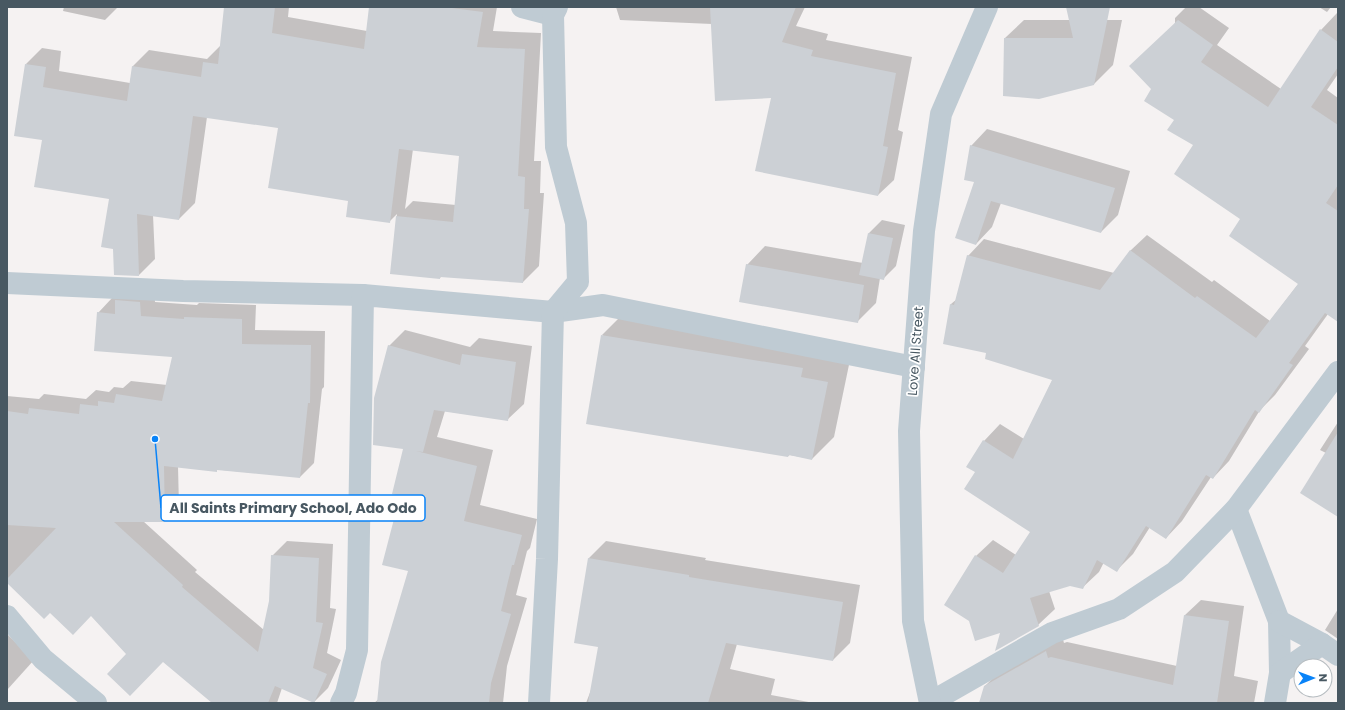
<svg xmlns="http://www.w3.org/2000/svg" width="1345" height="710" font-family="Poppins,sans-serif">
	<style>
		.shadow { fill: #0003; fill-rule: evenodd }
		.building { fill: #ccd0d5 }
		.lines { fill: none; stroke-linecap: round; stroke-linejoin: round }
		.minor { stroke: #bfcbd3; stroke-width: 22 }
		.labels { text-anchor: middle; stroke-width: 3.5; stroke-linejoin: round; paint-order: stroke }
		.street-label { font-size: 13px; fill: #485862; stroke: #fff }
		.leader { fill: none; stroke: #0983f8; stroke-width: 1.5 }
		.callout-dot { fill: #0983f8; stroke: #fff; stroke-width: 1.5 }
		.callout { fill: #fff; stroke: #0983f8; stroke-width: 1.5 }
		.callout-label { font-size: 14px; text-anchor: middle; font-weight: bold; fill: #485862 }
	</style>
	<rect width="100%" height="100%" fill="#f5f2f2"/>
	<g class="shadow">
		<polygon points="64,7 118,7 105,20 63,11"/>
		<path d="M225 7H289L288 17 367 31 370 7H497L493 31 541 33 534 161H541L540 193H544L539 266 523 282 442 276 440 278 391 273 397 214 389 222 349 200 279 127 207 117 195 203 179 219 153 215 155 259 139 275 110 198 26 64 42 48 61 51 59 71 130 83 133 66 149 50 207 59 221 45ZM413 149 460 155 456 205 413 201 405 209Z"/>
		<polygon points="616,7 805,7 796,26 828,34 826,40 912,57 898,130 903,132 894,180 878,195 772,97 712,24 620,20"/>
		<polygon points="1186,7 1199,7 1229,28 1217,45 1281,89 1321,30 1337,13 1338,14 1338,74 1327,90 1338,98 1338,306 1328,314 1305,346 1309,349 1275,395 1260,410 1229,461 1213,478 1211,477 1182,521 1166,538 1150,527 1133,554 1116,571 1104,562 1099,572 1082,588 1070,585 1049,591 1055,609 1038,625 1001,632 976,556 993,540 1016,555 1032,531 976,472 984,441 1000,424 1024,439 1053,379 988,352 944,343 951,304 957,299 968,256 984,239 1114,273 1130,251 1147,235 1212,282 1214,280 1270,321 1299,283 1242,219 1194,145 1152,89 1175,23 1175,18"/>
		<polygon points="1319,7 1331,7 1327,12"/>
		<polygon points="1024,20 1122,20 1113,65 1094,84 1005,38"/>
		<polygon points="987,129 1130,171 1118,215 1101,232 1001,203 992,227 976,244 976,181 971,146"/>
		<polygon points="882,220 905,225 896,266 883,279 880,278 876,303 857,322 747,265 765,246 863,263 869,233"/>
		<polygon points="154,288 155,302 197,305 199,303 256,305 255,330 325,331 324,387 322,389 314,463 300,477 178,466 179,507 164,521 143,521 197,570 195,572 264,630 270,601 272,556 287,541 333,544 330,608 336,609 327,653 341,660 328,688 314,702 282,688 277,703 211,703 212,702 163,661 127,654 91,615 50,612 7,581 7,396 39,399 44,394 86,399 96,390 109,392 114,387 123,388 131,381 167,385 173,356 98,313 112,298"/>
		<polygon points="624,313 850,360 834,437 812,459 790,455 788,456 602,335"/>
		<polygon points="405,330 470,347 479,338 532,346 524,404 507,420 445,411 437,437 493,450 480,505 537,519 530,548 527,551 516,595 527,598 507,666 503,703 374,703 379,699 410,571 401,495 404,449 389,346"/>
		<polygon points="1338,422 1338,516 1326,453 1320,450"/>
		<polygon points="606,541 706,558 705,560 860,585 850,643 833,660 737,644 730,669 775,679 771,695 814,703 586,703 591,690 600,646 589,558"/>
		<polygon points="1201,600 1244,606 1234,676 1258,681 1254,703 980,703 985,686 1001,670 1062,636 1064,643 1067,642 1177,666 1185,615"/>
		<polygon points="1338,609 1338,639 1325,630"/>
		<polygon points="7,634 34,660 7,690"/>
	</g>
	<g class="building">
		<polygon points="224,7 275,7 272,33 364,49 369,7 444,7 483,12 477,47 525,49 518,176 525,177 524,209 529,209 523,283 440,277 440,279 390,274 396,216 453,222 459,156 399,149 390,223 346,217 348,201 268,188 278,128 193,116 179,220 137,214 139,276 114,275 113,249 101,247 109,199 34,187 42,140 14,136 25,64 46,67 43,87 127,101 132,66 201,77 203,62 218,64"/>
		<polygon points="710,7 796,7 782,42 813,50 811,56 896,73 883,146 888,147 878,196 755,171 771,98 715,101"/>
		<polygon points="1066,7 1110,7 1094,85 1039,99 1003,96 1004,38 1073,38"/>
		<polygon points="1178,20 1213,45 1201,62 1268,107 1320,29 1338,42 1338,67 1311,107 1338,125 1338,185 1326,203 1338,211 1338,322 1325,313 1289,363 1293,365 1259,413 1255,410 1213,479 1206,475 1166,539 1146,526 1117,572 1097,560 1083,589 1070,586 1030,598 1039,626 995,651 1000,633 975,641 969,621 944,605 975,555 1003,573 1030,532 964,489 975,472 966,467 983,440 1013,459 1052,380 985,359 986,353 943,344 950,304 954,305 967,255 1100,290 1130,250 1195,298 1197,296 1256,338 1298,284 1229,236 1240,219 1174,174 1193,145 1167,130 1174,120 1144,101 1151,89 1129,66"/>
		<polygon points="970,145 1115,188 1101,233 991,201 976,245 955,238 974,182 964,180"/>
		<polygon points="868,233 893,238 884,280 859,275"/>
		<polygon points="746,264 864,285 858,323 739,302"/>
		<polygon points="115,300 140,302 141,316 184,319 184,317 242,319 242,344 311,345 310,403 308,403 300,478 217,470 217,472 164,466 165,522 114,522 183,585 182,587 258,652 269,601 271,555 319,558 316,622 323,623 313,668 327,674 314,703 275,686 268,703 212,703 163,662 130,696 107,674 126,654 91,616 73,635 50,613 44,619 7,583 7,579 56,528 7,525 7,411 28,414 29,408 79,414 80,404 98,406 98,401 114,403 116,394 162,401 172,357 94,351 97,312 115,314"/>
		<polygon points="601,335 803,368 801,377 828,382 812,460 789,455 788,457 586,424"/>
		<polygon points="388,345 460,365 462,354 516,362 508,421 434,410 423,452 416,451 477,466 464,521 522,535 514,565 512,565 501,611 511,614 491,683 489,703 377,703 381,662 408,571 382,565 400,496 392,494 403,449 373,445 374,398"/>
		<polygon points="1338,432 1338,517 1300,493"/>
		<polygon points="588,558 689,575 689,577 843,602 833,661 726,643 708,703 588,703 598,647 574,643"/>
		<polygon points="1184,615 1229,621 1217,703 979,703 984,686 1046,651 1048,658 1051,657 1173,685"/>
	</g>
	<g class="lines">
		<g class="minor">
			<polyline points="522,7 553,15"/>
			<polyline points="7,283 183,291 363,295"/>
			<polyline points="1236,509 1279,621 1280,673 1275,703"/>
			<polyline points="7,616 43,659 96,703"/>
			<polyline points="1279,621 1322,644 1338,655"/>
			<polyline points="1280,673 1322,644"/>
			<polyline points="931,702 1052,633 1119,609 1175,572 1236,509 1338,372"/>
			<polyline points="341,703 346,693 357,650 363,295 553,312 603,305 914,367"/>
			<polyline points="539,703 547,559 553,312 578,282 576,223 556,147 553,15 557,7"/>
			<polyline points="930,703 913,621 909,431 924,231 941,114 987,7"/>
		</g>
	</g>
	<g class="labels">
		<g class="street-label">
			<text transform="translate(915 351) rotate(-86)" y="5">Love All Street</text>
		</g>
	</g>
	<path class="leader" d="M155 439L161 508"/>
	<circle class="callout-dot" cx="155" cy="439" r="4"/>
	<rect class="callout" x="161" y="495" width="264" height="26" rx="4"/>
	<g class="callout-label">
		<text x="293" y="513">All Saints Primary School, Ado Odo</text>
	</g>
	<rect width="1345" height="710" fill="none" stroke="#485862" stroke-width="16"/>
	<g transform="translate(1313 678) rotate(89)"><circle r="19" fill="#ffffff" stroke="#b6bcc0"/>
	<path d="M0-3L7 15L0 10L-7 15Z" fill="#0983f8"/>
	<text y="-6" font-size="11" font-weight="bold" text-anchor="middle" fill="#485862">N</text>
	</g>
</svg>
